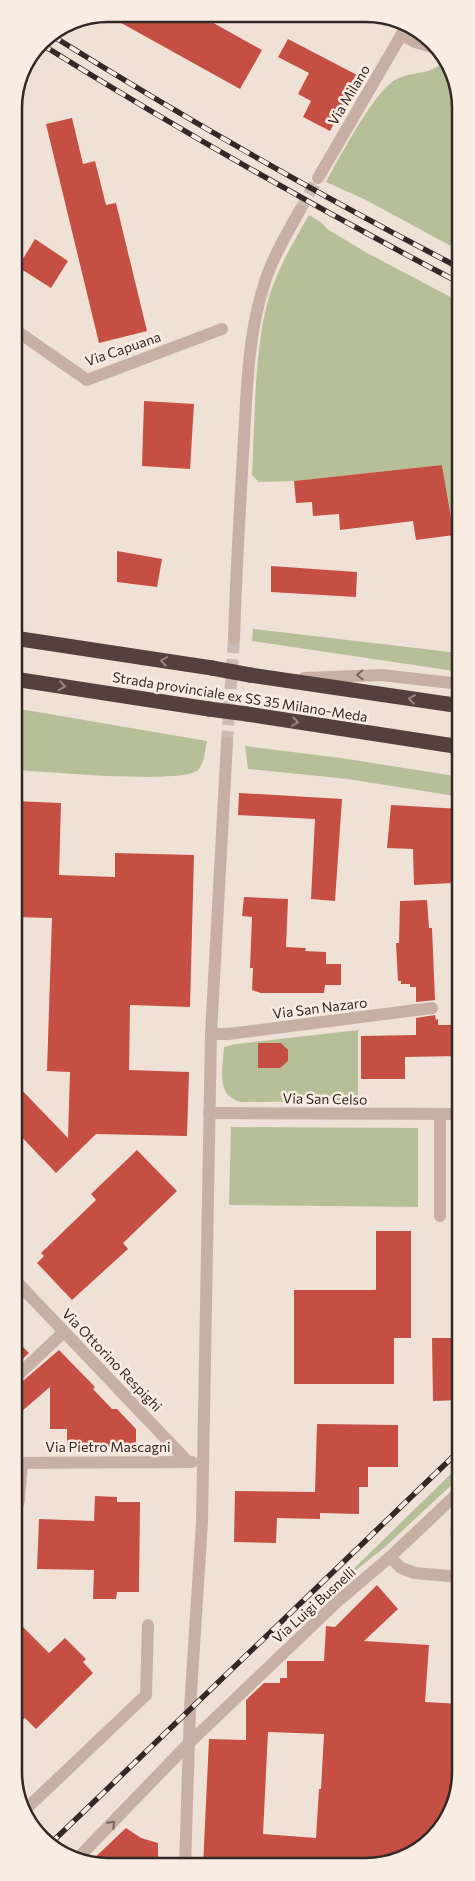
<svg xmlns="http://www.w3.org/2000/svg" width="475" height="1881" font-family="Commissioner,sans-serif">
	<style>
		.green { fill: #b7bf98 }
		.building { fill: #c44f42; fill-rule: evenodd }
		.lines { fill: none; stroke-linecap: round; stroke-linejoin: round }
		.minor-tunnel { stroke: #cabcb4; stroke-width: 12; stroke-dasharray: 12 6; stroke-linecap: butt }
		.minor { stroke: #c8afa4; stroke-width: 12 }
		.highway { stroke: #54413d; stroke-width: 15 }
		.rail-casing { stroke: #332826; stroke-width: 5.5 }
		.rail { stroke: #f8ece3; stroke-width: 4; stroke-dasharray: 11; stroke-linecap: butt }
		.highway-bridge { stroke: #54413d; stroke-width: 15 }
		.oneway { stroke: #96857f }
		.oneway2 { stroke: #76655f }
		.labels { text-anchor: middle; stroke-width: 5; stroke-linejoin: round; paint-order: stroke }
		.street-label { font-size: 14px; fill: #332826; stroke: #f8ece3 }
		.rim { fill: none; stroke: #332826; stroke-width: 2.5 }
	</style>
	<rect width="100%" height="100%" fill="#f0e1d7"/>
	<g class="green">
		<path d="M445 63 460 96V251L366 200 326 182C339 159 373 93 395 80 405 74 417 74 428 71 434 69 439 65 445 63Z"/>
		<path d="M309 215 321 222 327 229 369 254 460 302 461 573 442 465 294 481 259 482 252 475C255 420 254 349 269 297 278 268 294 241 309 215Z"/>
		<polygon points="253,629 450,652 461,646 461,672 252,641"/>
		<path d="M14 708 207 741C205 749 205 763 198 770 181 785 44 771 14 770Z"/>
		<polygon points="245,746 341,758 461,777 461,797 348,779 248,769"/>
		<path d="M358 1030V1096L354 1101 241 1102C215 1096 223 1068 224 1047L236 1044Z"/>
		<polygon points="231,1127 418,1128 418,1207 229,1205"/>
		<polygon points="461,1464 461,1476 385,1547 336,1586"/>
		<path d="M461 1508V1548C444 1539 450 1520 461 1508Z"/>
	</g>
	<g class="building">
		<polygon points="105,14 199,15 262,50 240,89"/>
		<polygon points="288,39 359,76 330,131 303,117 311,101 298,94 309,73 278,57"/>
		<polygon points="72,118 83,164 95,161 106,205 116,203 147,331 99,343 46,124"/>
		<polygon points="35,239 68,261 51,288 18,267"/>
		<polygon points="144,401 194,404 190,469 142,466"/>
		<polygon points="442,465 454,535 416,540 413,521 340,530 339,514 313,516 312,502 296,503 294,481"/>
		<polygon points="117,551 162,559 157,587 117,582"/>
		<polygon points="271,566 357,572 356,597 271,592"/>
		<polygon points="239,793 342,799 335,901 311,899 315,819 238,815"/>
		<polygon points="14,801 61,803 59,875 115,877 115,853 194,855 190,1007 130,1005 129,1070 189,1072 187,1136 96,1134 56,1173 14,1129 14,1082 68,1138 70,1072 47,1071 52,918 14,917"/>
		<polygon points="391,805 461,809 461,852 451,851 452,883 414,885 413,849 387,848"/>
		<polygon points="244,897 288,899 286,947 306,948 305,951 326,952 326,964 341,964 341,985 325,985 324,993 261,993 252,990 253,968 250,968 252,917 242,916"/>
		<polygon points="427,900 429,928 432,928 435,1000 416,1002 416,987 410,987 410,984 401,984 401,981 398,981 396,943 399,943 400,901"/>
		<polygon points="435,1015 436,1020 438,1019 438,1025 461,1025 461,1056 405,1057 405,1079 361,1079 361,1036 416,1035 416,1018"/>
		<polygon points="258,1043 281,1043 288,1050 288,1061 280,1068 258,1068"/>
		<polygon points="137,1150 177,1191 123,1243 128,1249 72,1300 37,1263 44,1256 41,1253 96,1200 91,1194"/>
		<polygon points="376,1231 411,1231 411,1338 394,1338 394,1384 294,1384 294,1290 376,1290"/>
		<polygon points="14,1338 29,1353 14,1367"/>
		<polygon points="432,1338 461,1338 461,1400 433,1401"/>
		<polygon points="59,1350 95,1387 93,1389 112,1409 117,1409 136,1429 136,1449 67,1450 67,1429 50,1429 50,1387 14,1418 14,1380 20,1382 24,1380"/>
		<polygon points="317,1424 398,1425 398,1467 368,1467 368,1487 359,1487 359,1514 320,1513 320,1519 277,1518 276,1543 234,1542 235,1491 315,1492"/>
		<polygon points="95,1496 117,1497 117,1502 140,1502 139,1592 117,1592 116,1599 93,1599 94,1570 37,1569 39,1519 94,1521"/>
		<path d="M377 1585 398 1609 364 1641 429 1645 425 1702 461 1704V1778L438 1835 379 1866H203L209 1739 246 1740V1700L264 1683H280V1678H287V1661H324L326 1626 335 1627ZM268 1732 324 1734 321 1789H319L316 1838 263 1834Z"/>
		<polygon points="15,1619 49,1653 65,1638 86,1659 83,1662 93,1673 36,1729 25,1718 15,1726"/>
		<polygon points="126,1828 141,1838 158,1843 158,1866 88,1864"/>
	</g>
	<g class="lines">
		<g class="minor-tunnel">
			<polyline points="300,210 318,178"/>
			<polyline points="227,743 234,639"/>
		</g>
		<g class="minor">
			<polyline points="402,35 415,42 439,49"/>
			<polyline points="318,178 406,27"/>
			<polyline points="14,329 87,380 222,329"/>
			<path d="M234 639C236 572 240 505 244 438 247 388 248 337 263 288 271 260 286 235 300 210"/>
			<polyline points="304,678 381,675 461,684"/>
			<polyline points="211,1034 228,1034 432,1008"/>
			<polyline points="209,1113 461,1114"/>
			<polyline points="440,1115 440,1216"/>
			<polyline points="14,1279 188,1462"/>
			<polyline points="19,1374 64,1332"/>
			<polyline points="14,1463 192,1462"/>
			<polyline points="14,1519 19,1500 22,1463"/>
			<polyline points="390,1557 401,1568 415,1573 461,1577"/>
			<polyline points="26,1809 146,1695 148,1625"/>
			<polyline points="77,1859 189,1743 337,1602 390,1557 461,1490"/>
			<polyline points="185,1866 190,1709 202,1522 211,1034 227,743"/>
		</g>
		<g class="highway">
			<polyline points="14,638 212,668"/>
			<polyline points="250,675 461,706"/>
			<polyline points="14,679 209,709"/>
			<polyline points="247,714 461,747"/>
		</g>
		<g class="rail-casing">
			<g id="rail">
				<path d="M51 35C184 118 321 196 460 268"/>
				<path d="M41 44C177 129 318 209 460 283"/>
				<polyline points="50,1844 461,1449"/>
			</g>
		</g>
		<use href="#rail" class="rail"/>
		<g class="highway-bridge">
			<polyline points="212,668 250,675"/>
			<polyline points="209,709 247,714"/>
		</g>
	</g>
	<defs><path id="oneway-chevron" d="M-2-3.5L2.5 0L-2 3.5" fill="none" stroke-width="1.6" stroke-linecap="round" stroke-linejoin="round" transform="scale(1.25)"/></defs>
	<g class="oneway">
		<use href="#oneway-chevron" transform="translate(164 661) rotate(-171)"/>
		<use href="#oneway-chevron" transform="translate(62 686) rotate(9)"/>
		<use href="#oneway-chevron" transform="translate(412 699) rotate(-171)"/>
		<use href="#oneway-chevron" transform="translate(295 722) rotate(9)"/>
	</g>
	<g class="oneway2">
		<use href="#oneway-chevron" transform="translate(360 675) rotate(179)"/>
		<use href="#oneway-chevron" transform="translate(112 1824) rotate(-46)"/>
	</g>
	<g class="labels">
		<g class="street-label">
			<text transform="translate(349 95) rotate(-59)" y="5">Via Milano</text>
			<text transform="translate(123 349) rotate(-19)" y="5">Via Capuana</text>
			<text transform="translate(240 697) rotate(9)" y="5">Strada provinciale ex SS 35 Milano-Meda</text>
			<text transform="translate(320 1008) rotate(-7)" y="5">Via San Nazaro</text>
			<text transform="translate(325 1099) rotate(1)" y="5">Via San Celso</text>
			<text transform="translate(112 1360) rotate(46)" y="5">Via Ottorino Respighi</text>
			<text x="108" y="1452">Via Pietro Mascagni</text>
			<text transform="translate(314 1605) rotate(-42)" y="5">Via Luigi Busnelli</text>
		</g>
	</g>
	<path d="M0 0H475V1881H0ZM108 22H366A86 86 0 0 1 452 108V1772A86 86 0 0 1 366 1858H108A86 86 0 0 1 22 1772V108A86 86 0 0 1 108 22Z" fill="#f8ece3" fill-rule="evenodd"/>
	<path class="rim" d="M108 22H366A86 86 0 0 1 452 108V1772A86 86 0 0 1 366 1858H108A86 86 0 0 1 22 1772V108A86 86 0 0 1 108 22Z"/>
</svg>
